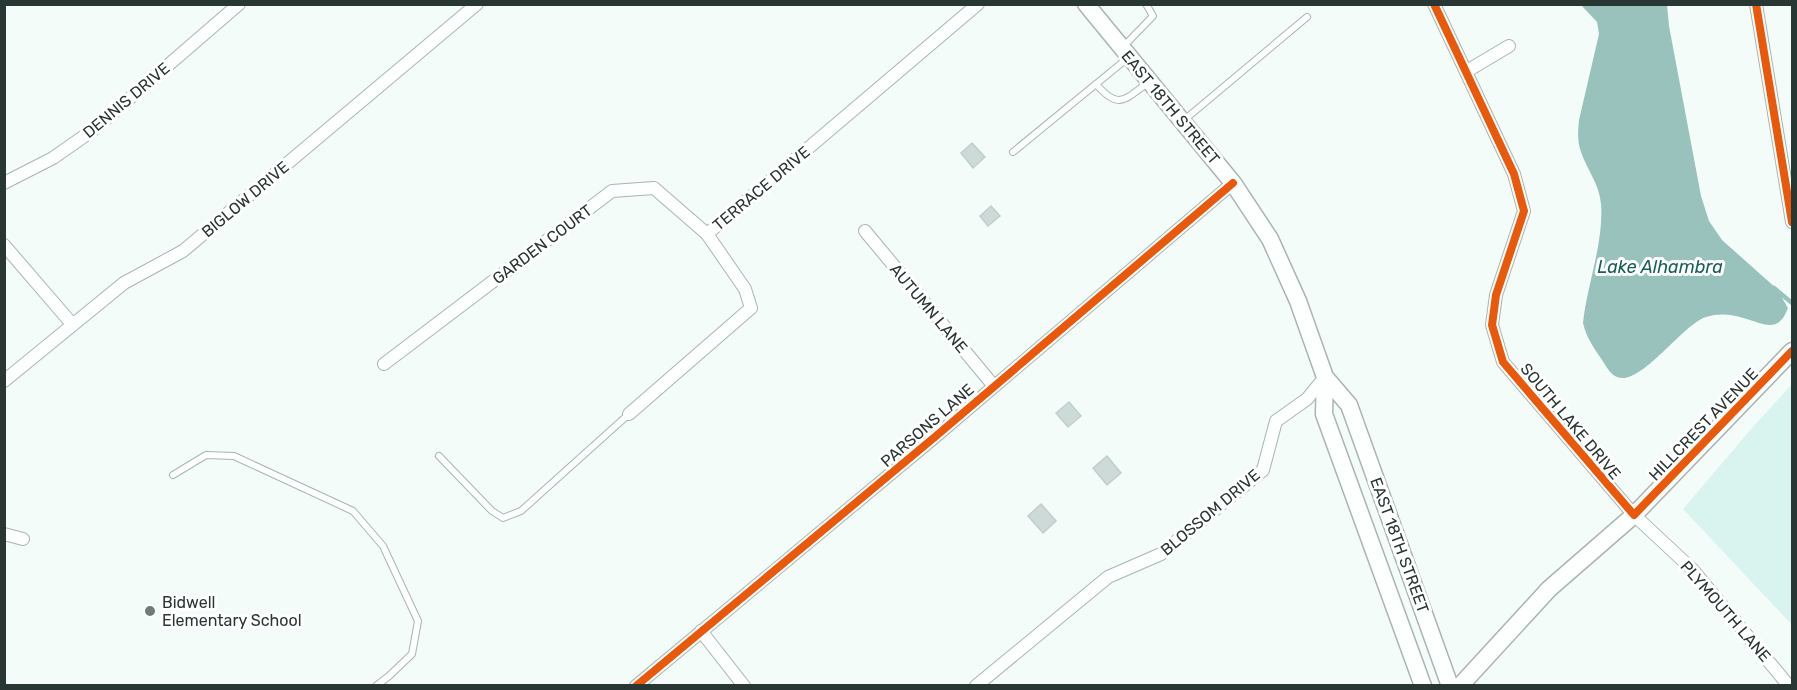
<svg xmlns="http://www.w3.org/2000/svg" width="1797" height="690" font-family="Rubik,sans-serif">
	<style>
		.green { fill: #d9f4ef }
		.water { fill: #9ac2bc }
		.lines { fill: none; stroke-linecap: round; stroke-linejoin: round }
		.stream { stroke: #9ac2bc; stroke-width: 4.5 }
		.building { fill: #ccdad8; stroke: #c3cecc; stroke-width: 1.5 }
		.lane-casing { stroke: #aab4b2; stroke-width: 8 }
		.street-casing { stroke: #aab4b2; stroke-width: 14 }
		.secondary-casing { stroke: #aab4b2; stroke-width: 19 }
		.lane { stroke: #fdfffe; stroke-width: 6 }
		.street { stroke: #fdfffe; stroke-width: 12 }
		.secondary { stroke: #fdfffe; stroke-width: 16 }
		.cycleway-casing { stroke: #fff; stroke-width: 11 }
		.cycleway { stroke: #e8590c; stroke-width: 8 }
		.poi-dot { fill: #6f7b79; stroke: #fff; stroke-width: 2 }
		.labels { text-anchor: middle; stroke-width: 6; stroke-linejoin: round; paint-order: stroke }
		.street-label { font-size: 16px; fill: #283634; stroke: #fff }
		.poi-label { font-size: 16px; fill: #283634; stroke: #fff; text-anchor: start }
		.water-label { font-size: 18px; font-style: italic; fill: #165f57; stroke: #fff }
	</style>
	<rect width="100%" height="100%" fill="#f4fcfa"/>
	<polygon class="green" points="1792,384 1792,625 1683,509 1752,428"/>
	<path class="water" d="M1581 5H1667L1669 26 1701 196 1709 221 1722 240 1777 289 1788 308C1778 335 1763 323 1743 318 1732 314 1718 313 1706 317 1683 324 1640 387 1617 377 1610 374 1606 366 1602 360 1594 348 1586 337 1583 323 1587 285 1604 242 1601 204 1599 183 1587 170 1581 152 1577 141 1578 130 1579 120L1599 34 1597 22Z"/>
	<g class="lines">
		<polyline class="stream" points="1774,288 1792,303"/>
	</g>
	<g class="building">
		<polygon points="972,143 985,157 973,168 961,153"/>
		<polygon points="991,206 1000,216 988,226 980,216"/>
		<polygon points="1069,402 1081,416 1068,427 1056,413"/>
		<polygon points="1107,456 1121,473 1107,485 1093,468"/>
		<polygon points="1041,504 1056,521 1043,533 1028,516"/>
	</g>
	<g class="lines">
		<g class="lane-casing">
			<g id="lane">
				<polyline points="1122,48 1153,16 1146,4"/>
				<path d="M1096 84C1119 111 1125 99 1149 82"/>
				<polyline points="1183,121 1307,17"/>
				<polyline points="1013,152 1129,57"/>
				<polyline points="439,456 492,511 503,518 521,511 629,414"/>
				<polyline points="173,475 206,455 234,456 353,511 383,546 418,621 412,654 389,676 376,686"/>
			</g>
		</g>
		<g class="street-casing">
			<g id="street">
				<polyline points="1434,4 1514,174 1524,211 1496,295 1492,325 1503,362 1634,515 1692,569 1789,686"/>
				<polyline points="1756,4 1792,222"/>
				<polyline points="1467,71 1509,46"/>
				<polyline points="4,183 53,158 93,130 239,4"/>
				<polyline points="865,231 993,385"/>
				<polyline points="4,245 72,324"/>
				<polyline points="384,364 612,191 654,188 707,234"/>
				<polyline points="4,381 124,283 183,251 477,4"/>
				<polyline points="629,414 751,308 745,289 707,234 978,4"/>
				<polyline points="4,534 23,539"/>
				<polyline points="701,631 744,686"/>
				<polyline points="636,686 936,436 1233,183"/>
				<polyline points="976,686 1108,577 1161,554 1263,470 1276,421 1307,399 1325,377"/>
			</g>
		</g>
		<g class="secondary-casing">
			<g id="secondary">
				<polyline points="1086,4 1233,183 1270,239 1298,301 1325,377 1349,405 1450,686"/>
				<polyline points="1325,377 1324,414 1423,686"/>
				<polyline points="1460,686 1549,589 1634,515 1792,351"/>
			</g>
		</g>
		<use href="#lane" class="lane"/>
		<use href="#street" class="street"/>
		<use href="#secondary" class="secondary"/>
		<g class="cycleway-casing">
			<g id="cycleway">
				<polyline points="1434,4 1514,174 1524,211 1496,295 1492,325 1503,362 1634,515 1792,351"/>
				<polyline points="1756,4 1792,222"/>
				<polyline points="636,686 936,436 1233,183"/>
			</g>
		</g>
		<use href="#cycleway" class="cycleway"/>
	</g>
	<circle class="poi-dot" cx="150" cy="611" r="6"/>
	<g class="labels">
		<g class="street-label">
			<text transform="translate(126 100) rotate(-40)" y="6">DENNIS DRIVE</text>
			<text transform="translate(1171 107) rotate(50)" y="6">EAST 18TH STREET</text>
			<text transform="translate(761 188) rotate(-40)" y="6">TERRACE DRIVE</text>
			<text transform="translate(245 199) rotate(-40)" y="6">BIGLOW DRIVE</text>
			<text transform="translate(542 244) rotate(-37)" y="6">GARDEN COURT</text>
			<text transform="translate(929 308) rotate(50)" y="6">AUTUMN LANE</text>
			<text transform="translate(1571 421) rotate(50)" y="6">SOUTH LAKE DRIVE</text>
			<text transform="translate(1703 424) rotate(-46)" y="6">HILLCREST AVENUE</text>
			<text transform="translate(927 425) rotate(-41)" y="6">PARSONS LANE</text>
			<text transform="translate(1210 512) rotate(-40)" y="6">BLOSSOM DRIVE</text>
			<text transform="translate(1400 545) rotate(70)" y="6">EAST 18TH STREET</text>
			<text transform="translate(1726 611) rotate(49)" y="6">PLYMOUTH LANE</text>
		</g>
		<g class="poi-label">
			<text x="162" y="608">Bidwell<tspan x="162" dy="18">Elementary School</tspan></text>
		</g>
		<g class="water-label">
			<text x="1660" y="273">Lake Alhambra</text>
		</g>
	</g>
	<rect width="1797" height="690" fill="none" stroke="#283634" stroke-width="12"/>
</svg>
